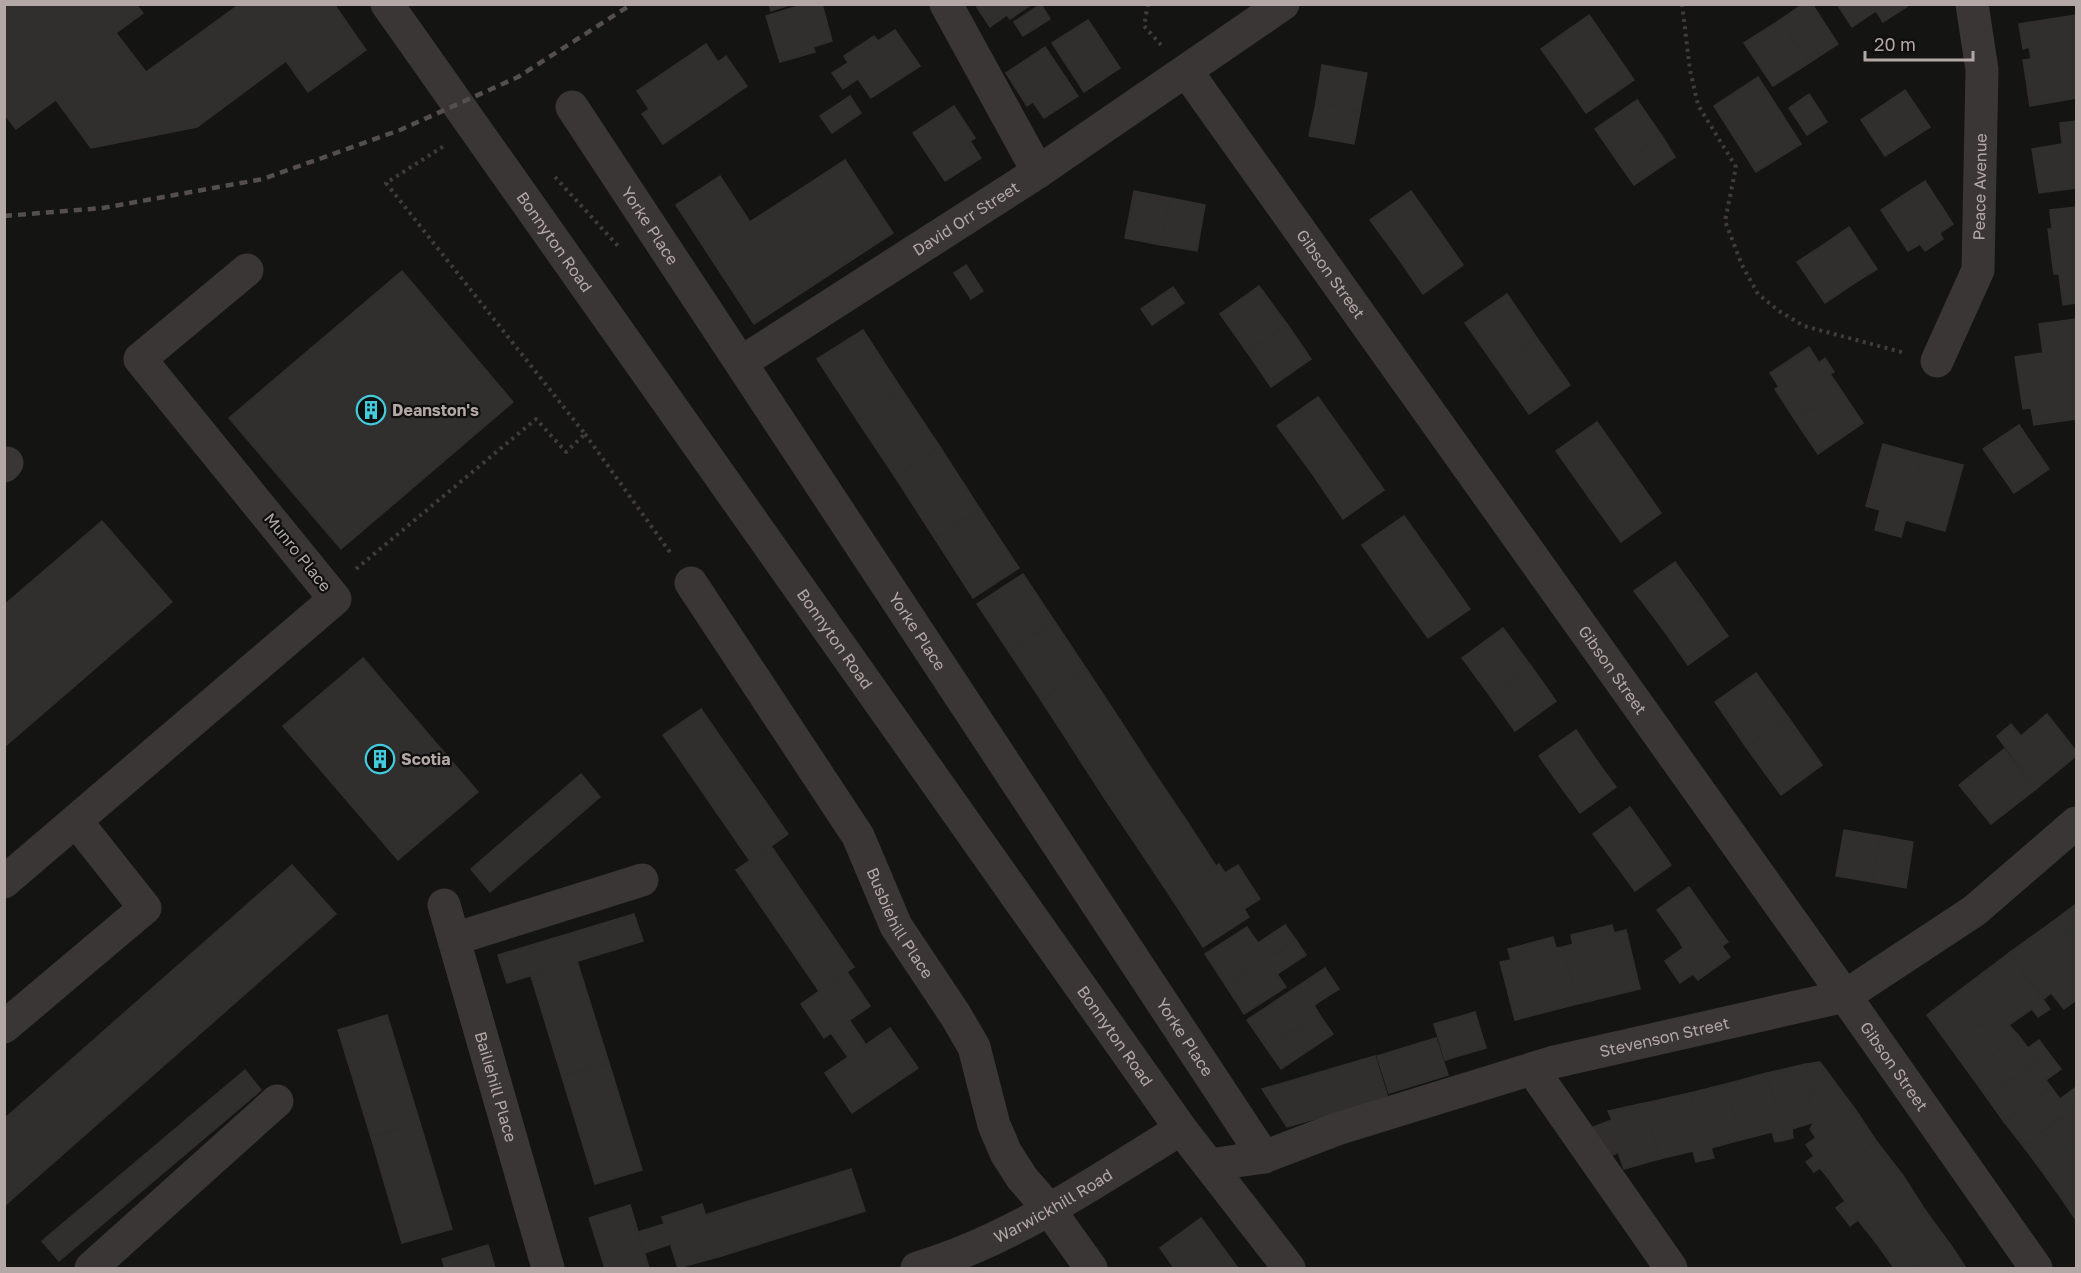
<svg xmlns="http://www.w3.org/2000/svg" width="2081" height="1273" font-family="'Golos Text',sans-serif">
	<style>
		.building { fill: #302f2e; stroke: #302f2d; stroke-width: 1.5 }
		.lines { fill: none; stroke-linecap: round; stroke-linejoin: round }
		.path { stroke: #403c3b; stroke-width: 4; stroke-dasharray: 3 4.5; stroke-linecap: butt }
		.minor { stroke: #393635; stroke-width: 33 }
		.rail { stroke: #544f4e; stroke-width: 4.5; stroke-dasharray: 8 6; stroke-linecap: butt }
		.labels { text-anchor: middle; stroke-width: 4.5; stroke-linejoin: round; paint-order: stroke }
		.street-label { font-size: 16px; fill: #b3a8a6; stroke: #0f0f0e }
		.poi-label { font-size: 16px; font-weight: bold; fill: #b3a8a6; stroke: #0f0f0e; text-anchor: start }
	</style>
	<rect width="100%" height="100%" fill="#141413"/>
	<g class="building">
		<polygon points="4,4 136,4 143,13 116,33 146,72 240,4 334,4 366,50 308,92 286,61 197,127 91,148 56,100 16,129 4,114"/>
		<polygon points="769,4 792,4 771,11"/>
		<polygon points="805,4 822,4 832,41 813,47 815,52 780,62 766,16"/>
		<polygon points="975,4 1032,4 1010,19 1007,15 990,27"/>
		<polygon points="1041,4 1050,19 1023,36 1014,22"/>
		<polygon points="1803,4 1812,4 1838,44 1809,63 1780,20"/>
		<polygon points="1837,4 1911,4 1883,22 1876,11 1852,27"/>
		<polygon points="1589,15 1612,48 1564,81 1541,49"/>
		<polygon points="2076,15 2076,98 2030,106 2023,60 2031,59 2029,47 2023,49 2019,24"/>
		<polygon points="1088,20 1120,68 1084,92 1052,43"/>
		<polygon points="1780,20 1809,63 1773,86 1744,43"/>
		<polygon points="895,30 920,66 871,98 858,79 843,89 832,73 848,63 844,56 874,36 878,41"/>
		<polygon points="706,44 718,62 726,56 747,86 663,144 642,114 649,109 637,91"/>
		<polygon points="1045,47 1078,96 1044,118 1033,102 1027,106 1006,73"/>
		<polygon points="1612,48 1634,80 1586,113 1564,81"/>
		<polygon points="1322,65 1367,73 1360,111 1316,103"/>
		<polygon points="1758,77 1801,144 1756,172 1714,106"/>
		<polygon points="1905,90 1930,127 1885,156 1861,120"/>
		<polygon points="1809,94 1827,122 1807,135 1789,108"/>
		<polygon points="850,96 861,113 832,133 820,116"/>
		<polygon points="1637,100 1662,136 1620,165 1595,129"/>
		<polygon points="1316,103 1360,111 1354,144 1309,136"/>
		<polygon points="954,106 975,138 970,141 981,158 945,181 913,133"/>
		<polygon points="2076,121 2076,188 2039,193 2032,149 2062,144 2060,123"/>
		<polygon points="1662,136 1675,157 1634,185 1620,165"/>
		<polygon points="845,160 893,233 754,324 676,205 720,176 750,222"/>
		<polygon points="1925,181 1953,224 1940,233 1943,239 1934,245 1902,196"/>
		<polygon points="1134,191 1170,198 1161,245 1125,238"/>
		<polygon points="1411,191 1438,229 1398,258 1370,220"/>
		<polygon points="1902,196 1934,245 1925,251 1920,244 1908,251 1881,210"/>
		<polygon points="1170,198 1205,205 1197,251 1161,245"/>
		<polygon points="2076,207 2076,303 2063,305 2059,274 2054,274 2048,229 2052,229 2050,210"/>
		<polygon points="1849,227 1877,269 1853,284 1826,243"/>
		<polygon points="1438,229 1463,265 1423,294 1398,258"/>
		<polygon points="1826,243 1853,284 1825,303 1797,262"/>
		<polygon points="966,265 983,291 971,299 954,273"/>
		<polygon points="402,271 513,402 341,549 229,418"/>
		<polygon points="1259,286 1287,324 1247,352 1220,314"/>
		<polygon points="1173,287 1184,303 1152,325 1141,309"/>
		<polygon points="1507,294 1537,338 1496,367 1465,323"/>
		<polygon points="2076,319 2076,419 2034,425 2031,408 2023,409 2015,357 2043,353 2039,324"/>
		<polygon points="1287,324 1311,359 1271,387 1247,352"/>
		<polygon points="863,330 902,390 857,420 817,359"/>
		<polygon points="1537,338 1570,385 1529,414 1496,367"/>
		<polygon points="1809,347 1819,363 1825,358 1834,372 1830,374 1841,390 1795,420 1775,389 1779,387 1770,373"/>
		<polygon points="902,390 940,447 895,477 857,420"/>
		<polygon points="1841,390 1863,423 1818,454 1795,420"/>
		<polygon points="1318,397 1351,443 1311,472 1277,426"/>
		<polygon points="1597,422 1631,470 1590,499 1556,451"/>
		<polygon points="2019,425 2049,469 2014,493 1983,449"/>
		<polygon points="1351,443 1384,490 1343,519 1311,472"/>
		<polygon points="1883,444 1923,455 1901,537 1875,530 1880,510 1866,506"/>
		<polygon points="940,447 980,509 935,539 895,477"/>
		<polygon points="1923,455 1963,465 1945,531 1905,520"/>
		<polygon points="1631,470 1661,513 1621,542 1590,499"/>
		<polygon points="980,509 1019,568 973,598 935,539"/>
		<polygon points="1404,516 1436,561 1394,591 1362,545"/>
		<polygon points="102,521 172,602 4,747 4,605"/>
		<polygon points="1436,561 1470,609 1428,638 1394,591"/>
		<polygon points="1675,562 1702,599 1662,628 1634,591"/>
		<polygon points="1023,574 1055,622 1009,652 977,604"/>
		<polygon points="1702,599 1728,636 1688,665 1662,628"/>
		<polygon points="1055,622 1087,670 1041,700 1009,652"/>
		<polygon points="1503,628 1531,666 1490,696 1462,658"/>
		<polygon points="363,658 478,792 398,860 283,726"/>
		<polygon points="1531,666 1556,701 1515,731 1490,696"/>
		<polygon points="1087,670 1120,720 1074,751 1041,700"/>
		<polygon points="1756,673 1788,717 1746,747 1715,702"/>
		<polygon points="701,709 788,834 750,861 663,735"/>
		<polygon points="2047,714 2076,751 2076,756 2036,789 1997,736 2011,724 2021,736"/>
		<polygon points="1788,717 1822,765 1781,795 1746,747"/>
		<polygon points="1120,720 1151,768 1105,799 1074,751"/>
		<polygon points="1576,730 1597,761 1561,787 1539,756"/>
		<polygon points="2004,749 2036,789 1991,824 1959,785"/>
		<polygon points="1597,761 1616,787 1580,813 1561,787"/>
		<polygon points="1151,768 1184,817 1138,848 1105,799"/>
		<polygon points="581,774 600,797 490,892 471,869"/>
		<polygon points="1630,807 1652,838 1616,865 1593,834"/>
		<polygon points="1184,817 1216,866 1170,896 1138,848"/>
		<polygon points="1844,830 1880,836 1872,882 1836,876"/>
		<polygon points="1880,836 1913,842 1906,888 1872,882"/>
		<polygon points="1652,838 1671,865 1635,891 1616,865"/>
		<polygon points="771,846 854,967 819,991 736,870"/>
		<polygon points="1219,864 1225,873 1238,865 1260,899 1244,909 1249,917 1203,947 1170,896"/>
		<polygon points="292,865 336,914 4,1206 4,1119"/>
		<polygon points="1689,887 1710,917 1678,939 1657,910"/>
		<polygon points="2076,904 2076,941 2059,917"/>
		<polygon points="634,914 643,941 507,983 498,955"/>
		<polygon points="1710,917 1728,942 1722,946 1730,957 1698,980 1693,974 1680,983 1665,961 1683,948 1678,939"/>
		<polygon points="2059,917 2076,941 2076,1000 2064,1009 2051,993 2044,999 2009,953"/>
		<polygon points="1285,925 1296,940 1226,986 1205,954 1247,927 1258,943"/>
		<polygon points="1612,925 1614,933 1626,930 1640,989 1577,1004 1563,947 1573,944 1571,935"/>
		<polygon points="1553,937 1556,948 1563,947 1577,1004 1515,1020 1500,962 1511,960 1508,949"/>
		<polygon points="1296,940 1306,955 1277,974 1286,987 1244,1014 1226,986"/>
		<polygon points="2009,953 2050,1009 2038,1017 2032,1009 2009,1025 1983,1023 1950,1047 1927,1015"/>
		<polygon points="577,961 609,1063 562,1077 531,976"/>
		<polygon points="1325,968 1339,989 1314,1005 1319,1014 1267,1049 1247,1020"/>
		<polygon points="847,972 870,1006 824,1038 801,1004"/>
		<polygon points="1475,1012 1486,1048 1445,1060 1434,1024"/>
		<polygon points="1319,1014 1333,1034 1281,1069 1267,1049"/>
		<polygon points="387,1015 420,1123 371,1137 338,1030"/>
		<polygon points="849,1020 866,1045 848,1057 831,1033"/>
		<polygon points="1983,1023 2009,1025 2018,1035 1969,1073 1950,1047"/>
		<polygon points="890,1028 918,1068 852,1113 825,1073"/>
		<polygon points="2018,1035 2028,1048 2039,1040 2048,1052 1987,1098 1969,1073"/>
		<polygon points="1436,1038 1448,1075 1389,1093 1377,1056"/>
		<polygon points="2048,1052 2061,1069 2046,1080 2051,1087 2004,1122 1987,1098"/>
		<polygon points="1375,1056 1388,1098 1287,1127 1262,1089"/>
		<polygon points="1820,1062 1855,1109 1816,1138 1810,1129 1814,1122 1808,1092 1814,1088 1806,1064"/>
		<polygon points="609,1063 642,1170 595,1184 562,1077"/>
		<polygon points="1806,1064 1814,1088 1808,1092 1814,1122 1792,1129 1793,1138 1785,1140 1767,1073"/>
		<polygon points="245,1070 261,1090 59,1261 42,1241"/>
		<polygon points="1767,1073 1785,1140 1775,1142 1772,1132 1740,1140 1726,1084"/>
		<polygon points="1726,1084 1740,1140 1711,1148 1714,1158 1704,1160 1690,1093"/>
		<polygon points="2051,1087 2060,1099 2075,1088 2076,1107 2023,1146 2004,1122"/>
		<polygon points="1690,1093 1704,1160 1696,1162 1693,1151 1659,1159 1645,1103"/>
		<polygon points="1645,1103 1659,1159 1624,1169 1618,1152 1613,1155 1593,1127 1612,1120 1608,1111"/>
		<polygon points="2076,1107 2076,1144 2041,1170 2023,1146"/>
		<polygon points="1855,1109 1877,1142 1828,1178 1820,1168 1814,1172 1806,1162 1814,1156 1806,1145"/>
		<polygon points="420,1123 452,1229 402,1243 371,1137"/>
		<polygon points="1877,1142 1902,1174 1844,1218 1836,1208 1845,1201 1828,1178"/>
		<polygon points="2076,1144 2076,1186 2061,1198 2041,1170"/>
		<polygon points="851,1169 865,1211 718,1257 705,1215"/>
		<polygon points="1902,1174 1925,1210 1877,1244 1858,1220 1850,1226 1844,1218"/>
		<polygon points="2076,1186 2076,1220 2061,1198"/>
		<polygon points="702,1204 718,1257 678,1268 662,1217"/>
		<polygon points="630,1205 649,1268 605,1268 589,1218"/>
		<polygon points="1925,1210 1950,1244 1915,1268 1894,1268 1877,1244"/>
		<polygon points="1201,1218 1238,1268 1174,1268 1160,1248"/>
		<polygon points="664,1224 671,1244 644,1253 638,1232"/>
		<polygon points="1950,1244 1966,1268 1915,1268"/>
		<polygon points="488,1245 495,1268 445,1268 442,1259"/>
	</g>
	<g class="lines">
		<g class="path">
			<polyline points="1148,4 1144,26 1161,45"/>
			<polyline points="1682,4 1690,70 1698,105 1736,167 1725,221 1742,265 1758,294 1779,311 1804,326 1905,353"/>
			<polyline points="555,177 619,247"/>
			<polyline points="585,434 672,555"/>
			<polyline points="356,569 536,419 566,452 585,434 386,183 444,146"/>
		</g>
		<g class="minor">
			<path id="s1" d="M387 4 1181 1129 1289 1268"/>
			<polyline points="946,4 1038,172"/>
			<path id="s2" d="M1187 72 1845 996 2036 1268"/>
			<path id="s3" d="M572 107 1264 1157"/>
			<path id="s4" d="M1937 361 1978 270 1982 70 1972 4"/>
			<path id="s5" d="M742 362 1038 172 1283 4"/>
			<polyline points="4,466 7,463"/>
			<path id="s6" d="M691 583 858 836 896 926 956 1016 974 1047 994 1125 1006 1153 1022 1178 1048 1208 1091 1268"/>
			<polyline points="4,882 335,599 140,359 247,270"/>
			<path id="s7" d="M444 905 548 1268"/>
			<polyline points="454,939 642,880"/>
			<polyline points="4,1027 145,908 76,821"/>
			<polyline points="1532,1069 1671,1268"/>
			<path id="s8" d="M1209 1165 1264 1157 1337 1129 1554 1062 1845 996 1974 911 2076 823"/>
			<polyline points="91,1268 277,1101"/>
			<path id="s9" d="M917 1268C1011 1241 1099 1179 1181 1129"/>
		</g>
		<polyline class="rail" points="4,216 103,208 263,179 400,130 518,77 632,4"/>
	</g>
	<defs>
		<g id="building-ring" transform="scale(1.5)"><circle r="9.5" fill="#0f0f0e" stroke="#42cbdd" stroke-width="1.5"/><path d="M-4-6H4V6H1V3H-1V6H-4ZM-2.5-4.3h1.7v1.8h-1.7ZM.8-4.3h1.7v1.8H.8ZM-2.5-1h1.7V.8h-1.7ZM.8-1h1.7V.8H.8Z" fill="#42cbdd"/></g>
	</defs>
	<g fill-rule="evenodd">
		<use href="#building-ring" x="371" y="410"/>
		<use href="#building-ring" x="380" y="759"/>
	</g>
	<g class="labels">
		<g class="street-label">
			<text dy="6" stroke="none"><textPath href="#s4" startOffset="183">Peace Avenue</textPath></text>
			<text dy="6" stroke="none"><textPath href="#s5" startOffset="266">David Orr Street</textPath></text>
			<text dy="6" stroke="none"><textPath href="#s3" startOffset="142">Yorke Place</textPath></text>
			<text dy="6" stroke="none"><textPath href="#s1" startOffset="291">Bonnyton Road</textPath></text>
			<text dy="6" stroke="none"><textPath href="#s2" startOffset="248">Gibson Street</textPath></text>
			<text transform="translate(298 552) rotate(51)" y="6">Munro Place</text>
			<text dy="6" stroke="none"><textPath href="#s3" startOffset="628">Yorke Place</textPath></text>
			<text dy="6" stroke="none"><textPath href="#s1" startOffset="777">Bonnyton Road</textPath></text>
			<text dy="6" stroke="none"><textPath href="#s2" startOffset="734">Gibson Street</textPath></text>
			<text dy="6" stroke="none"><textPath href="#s6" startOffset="400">Busbiehill Place</textPath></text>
			<text dy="6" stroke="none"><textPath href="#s1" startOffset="1263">Bonnyton Road</textPath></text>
			<text dy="6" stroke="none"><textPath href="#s8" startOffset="474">Stevenson Street</textPath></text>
			<text dy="6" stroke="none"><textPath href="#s3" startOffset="1114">Yorke Place</textPath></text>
			<text dy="6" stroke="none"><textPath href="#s2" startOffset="1220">Gibson Street</textPath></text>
			<text dy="6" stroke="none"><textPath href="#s7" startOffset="189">Bailiehill Place</textPath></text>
			<text dy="6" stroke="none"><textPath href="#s9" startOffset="150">Warwickhill Road</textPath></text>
		</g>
		<g class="poi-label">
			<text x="392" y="416">Deanston's</text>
			<text x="401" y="765">Scotia</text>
		</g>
	</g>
	<rect width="2081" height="1273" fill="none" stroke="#b3a8a6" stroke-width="12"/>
	<path d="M1865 51v9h108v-9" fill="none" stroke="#b3a8a6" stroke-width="3"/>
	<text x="1874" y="51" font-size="18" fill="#b3a8a6" stroke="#0f0f0e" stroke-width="4.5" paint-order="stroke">20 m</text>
</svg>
